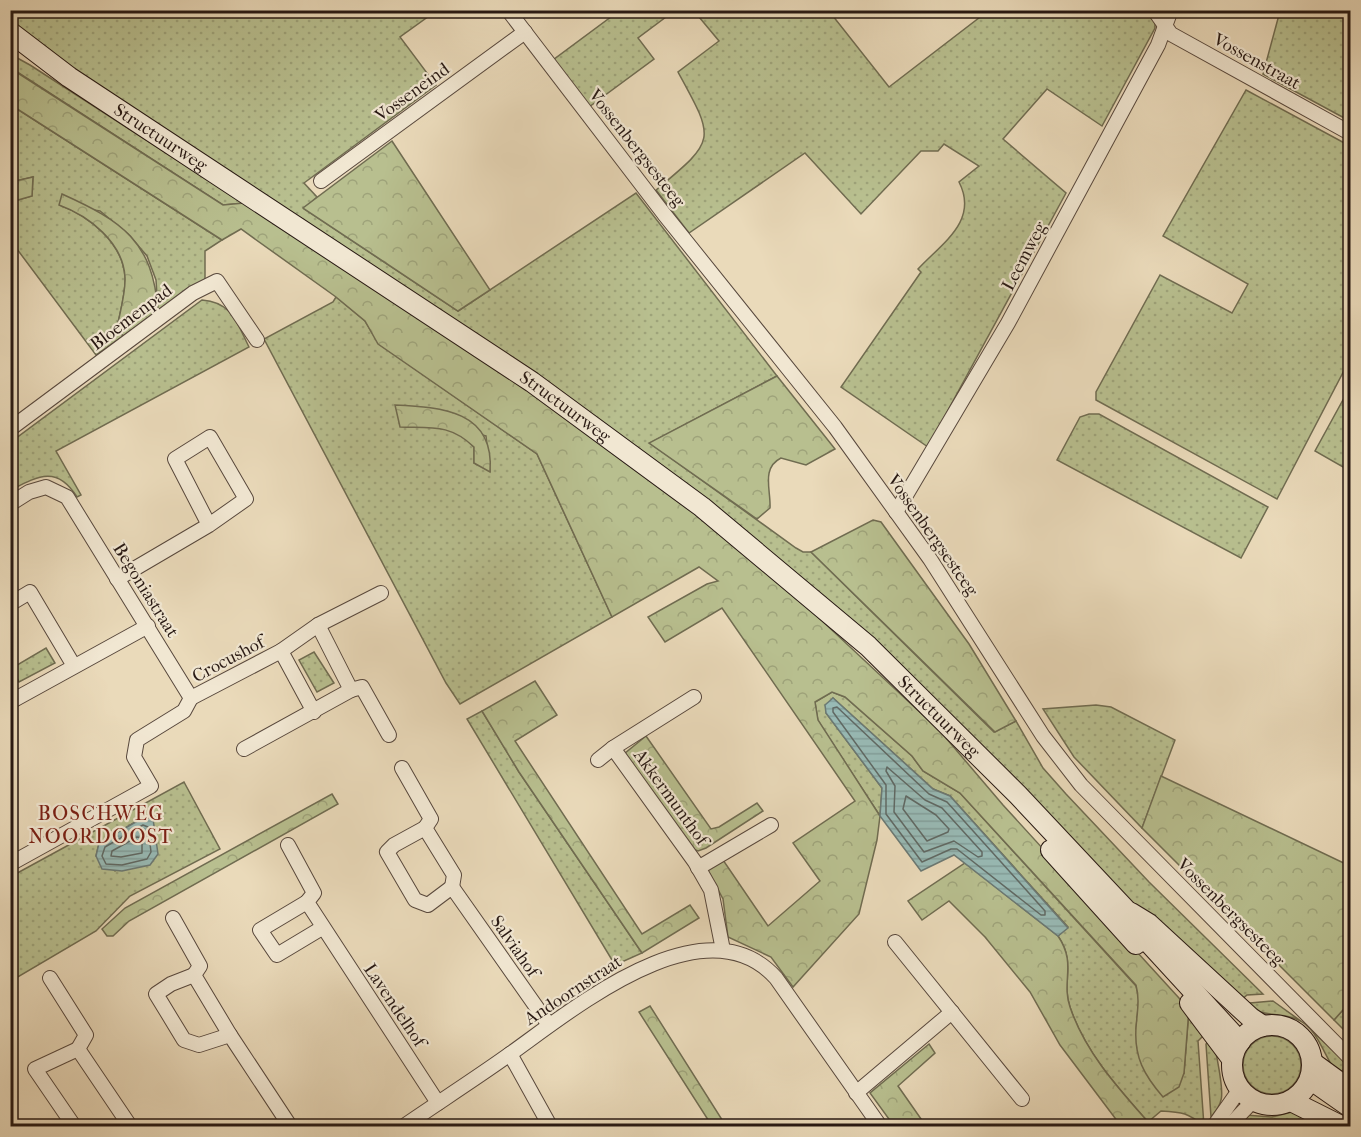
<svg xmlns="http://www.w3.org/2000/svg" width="1361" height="1137" font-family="'IM FELL French Canon',serif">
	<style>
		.grass { fill: url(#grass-dots); stroke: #706c51; stroke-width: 1.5; fill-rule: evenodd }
		.forest { fill: url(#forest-crowns); stroke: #706c51; stroke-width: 1.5 }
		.water { fill: url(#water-rules); stroke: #6b7974; stroke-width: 1.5 }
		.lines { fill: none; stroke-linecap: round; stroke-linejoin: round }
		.shore { stroke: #606964; stroke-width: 1.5 }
		.minor-casing { stroke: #58483d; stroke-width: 16 }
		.secondary-casing { stroke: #271813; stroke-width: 22 }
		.minor { stroke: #f1e7d2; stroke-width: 14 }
		.secondary { stroke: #f1e7d2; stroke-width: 20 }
		.labels { text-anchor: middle; stroke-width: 4.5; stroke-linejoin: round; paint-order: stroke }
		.street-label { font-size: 18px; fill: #271813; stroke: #f1e7d2 }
		.neighbourhood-label { font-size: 20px; letter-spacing: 1.5px; fill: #7a1f14; stroke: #f1e7d2 }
	</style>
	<defs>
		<pattern id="grass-dots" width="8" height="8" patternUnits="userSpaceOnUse" patternTransform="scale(1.5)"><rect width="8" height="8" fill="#b8bf8f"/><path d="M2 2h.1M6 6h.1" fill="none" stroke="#9ea37a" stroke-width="1.8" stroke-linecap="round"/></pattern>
		<pattern id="forest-crowns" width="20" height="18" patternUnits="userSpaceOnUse" patternTransform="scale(1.5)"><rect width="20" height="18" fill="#b8bf8f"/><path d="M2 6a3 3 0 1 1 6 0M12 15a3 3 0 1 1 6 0" fill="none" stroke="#9ea37a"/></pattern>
		<pattern id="water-rules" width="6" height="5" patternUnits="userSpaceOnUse" patternTransform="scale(1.5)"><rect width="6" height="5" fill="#98bab5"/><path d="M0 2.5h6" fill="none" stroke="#839f9b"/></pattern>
	</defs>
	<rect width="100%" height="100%" fill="#eadaba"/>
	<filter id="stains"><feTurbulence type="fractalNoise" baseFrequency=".00333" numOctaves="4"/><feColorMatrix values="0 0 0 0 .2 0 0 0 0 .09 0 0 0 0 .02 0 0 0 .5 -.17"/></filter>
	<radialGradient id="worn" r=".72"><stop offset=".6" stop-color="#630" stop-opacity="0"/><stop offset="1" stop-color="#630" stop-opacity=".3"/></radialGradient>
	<g class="grass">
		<polygon points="10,11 436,11 400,37 436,85 304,183 317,197 304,209 458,311 636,193 777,376 650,443 796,548 803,552 811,552 994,732 1016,721 1043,768 1066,794 1149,882 1263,994 1247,995 1240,1001 1135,908 801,578 737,524 548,382 110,95 11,23"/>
		<polygon points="619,11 674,11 638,38 654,59 589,107 553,60"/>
		<path d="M694 11H829L889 87 988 11H1148L1155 19V28L1102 126 1047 89 1003 139 1066 193 928 447 841 387 921 272 918 269C942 243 979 221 959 182L979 166 944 144 938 151H921L861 214 805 153 689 233 656 190C716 140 716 141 678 72L719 41Z"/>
		<polygon points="1280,11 1350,11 1350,111 1348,120 1263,74"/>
		<polygon points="10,54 30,65 244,203 223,205 11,68"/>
		<polygon points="1246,90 1350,146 1350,359 1277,499 1096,400 1096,392 1160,275 1232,313 1248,284 1163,236"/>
		<path d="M11 105 222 240 205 251V280L192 286 158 311 156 280 147 256 128 234 100 211 60 205C89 216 123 243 125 277 126 292 120 312 117 328L123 336 96 355 11 241V202L32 196 33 177 11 182Z"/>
		<path d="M336 297 365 321 379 344 537 454 612 617 460 704 446 683 264 339 333 302ZM443 428 486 436 490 471 474 463V447L461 434Z"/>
		<path d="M202 300C232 302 237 323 249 347L56 451 81 495 77 497C57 465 38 476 11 490V442Z"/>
		<polygon points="1350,387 1350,471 1315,451"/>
		<polygon points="1089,414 1099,414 1268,507 1241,558 1057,460 1080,417"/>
		<polygon points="46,648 55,663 19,682 12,668"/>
		<polygon points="314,652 334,683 317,692 299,660"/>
		<path d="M832 692 845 697 912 756 923 771 960 793 1136 986 1139 998 1136 1029 1184 1073 1189 1009 1208 1031 1198 1041 1204 1126C1188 1113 1183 1112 1161 1111L1148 1122C1118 1088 1085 1052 1070 1007 1061 981 1077 964 1058 936L1068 927 950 796 933 789 833 698 826 713 882 788 880 816 818 721 815 702Z"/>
		<polygon points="1096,705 1111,707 1175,740 1142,828 1074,757 1043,709"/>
		<polygon points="482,711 519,772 642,953 615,965 467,719"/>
		<path d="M184 782 220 849 130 896 96 931 11 981 10 877ZM149 818 153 819 115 871 96 856 99 844 140 819Z"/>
		<path d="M1273 1001 1305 1024 1347 1064 1339 1076C1326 1061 1321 1037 1305 1024 1289 1011 1264 1018 1246 1007L1250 1003Z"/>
		<polygon points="1350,1002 1350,1036 1334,1020"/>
		<circle cx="1272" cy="1065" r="29"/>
		<path d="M1212 1039C1216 1049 1224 1091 1221 1100 1220 1106 1215 1112 1211 1117L1206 1044Z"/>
		<path d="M1292 1112 1309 1121C1291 1133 1256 1126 1234 1126L1245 1115 1272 1117Z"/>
	</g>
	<g class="forest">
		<path d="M10 68 223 205 244 203 586 425 773 575 940 731 1003 805 1189 1009 1184 1073 1179 1087 1163 1097C1144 1075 1134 1057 1136 1028 1137 1013 1140 1000 1136 985L960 793 923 771 912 756 845 697 832 692 815 702 818 720 880 816 877 840 859 914 793 987 771 957 728 937 723 899 706 867 721 857 768 926 820 881 793 843 855 801 722 608 665 642 648 617 707 584 718 581 699 567 612 617 537 454 378 344 365 321 336 297 241 229 222 240 11 105Z"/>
		<polygon points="392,141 490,290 458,311 303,208"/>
		<polygon points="33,177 32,196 11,202 11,182"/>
		<path d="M62 194C122 221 153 241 158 311L123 336 117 328C120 312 126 292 125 277 123 242 89 216 59 205Z"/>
		<path d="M777 376 835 449 806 465 781 458C761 468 771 490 770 508L757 519 649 443Z"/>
		<path d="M395 405C442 407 495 411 490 472L474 463V447C450 424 432 428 400 427Z"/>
		<polygon points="873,520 881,522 969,644 1016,721 995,732 811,552"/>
		<polygon points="535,681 557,715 515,741 642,934 690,905 699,918 642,953 519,772 482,711"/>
		<polygon points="646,736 711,829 719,827 757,803 763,811 706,848 698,851 693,849 624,754"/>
		<polygon points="1161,776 1350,866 1350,1002 1334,1020 1142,828"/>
		<polygon points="332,794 338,804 129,921 113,936 107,936 102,929 125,908"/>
		<path d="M965 863 1058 936C1077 964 1061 981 1070 1007 1085 1052 1118 1088 1148 1122L1145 1126H1121L1060 1045 1030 992 985 937 949 901 922 920 908 901Z"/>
		<polygon points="650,1006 726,1126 712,1126 639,1012"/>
		<polygon points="929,1044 935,1053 898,1086 926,1126 894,1126 870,1093"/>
	</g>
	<g class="water">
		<polygon points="833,698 933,789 950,796 1068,928 1058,936 954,855 921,871 880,816 882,788 826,713 825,705"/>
		<polygon points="149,818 153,819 158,854 150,865 122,871 102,869 96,856 99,843 141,819"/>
	</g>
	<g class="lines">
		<g class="shore">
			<polygon points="837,707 929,794 947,802 1045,911 1045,915 1041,915 957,849 951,849 922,862 886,814 886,785 833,712 833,708"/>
			<polygon points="887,767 925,800 942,808 982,852 982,856 978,857 954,841 924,852 894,812 895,786 886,771"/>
			<polygon points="906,796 936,815 949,829 948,832 927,841 903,809"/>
			<polygon points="143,825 148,827 151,852 147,859 122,865 106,864 102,856 105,847"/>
			<polygon points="137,837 142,838 142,853 121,857 111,856 112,851"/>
		</g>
		<g class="minor-casing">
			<g id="minor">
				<polyline points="508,10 664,214 835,427 930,559 1043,736 1081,785 1350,1058"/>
				<polyline points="1154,10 1171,34 1350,133"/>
				<polyline points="321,181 525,32"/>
				<polyline points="10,429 193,293 217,281 257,340"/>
				<polyline points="10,504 29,492 46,487 67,497 191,698 184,711 137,740 134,757 151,786 10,864"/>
				<polyline points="896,512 1008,323 1158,45 1171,10"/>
				<polyline points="117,579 209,525 246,499 210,437 175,459 209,525"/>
				<polyline points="10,604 30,592 74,666"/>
				<polyline points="318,625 351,690 362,687 389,735"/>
				<polyline points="281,651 314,712"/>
				<polyline points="694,697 613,748 695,862 711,890 723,950"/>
				<polyline points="191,698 281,651 318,625 381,593"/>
				<polyline points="10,702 148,626"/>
				<polyline points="244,749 351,690"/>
				<polyline points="598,760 613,748"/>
				<polyline points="402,768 431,819 425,828 454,875 452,887"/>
				<polyline points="425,828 394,845 387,852 415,900 428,905 452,887 549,1025"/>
				<polyline points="288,845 314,893 307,902 438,1103"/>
				<polyline points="698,868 771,825"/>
				<polyline points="307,902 260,930 277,955 322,928"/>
				<polyline points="173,918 200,966 194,975 230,1035"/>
				<polyline points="895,942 1022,1099"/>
				<polyline points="194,975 171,984 156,994 184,1040 199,1045 230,1035 290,1126"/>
				<polyline points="50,978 86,1035 78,1049 130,1126"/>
				<polyline points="510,1054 550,1126"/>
				<polyline points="856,1093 952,1012"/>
				<polyline points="74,1126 35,1069 78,1049"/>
				<path d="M404 1126C439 1102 475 1079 510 1054 572 1010 705 899 776 978L880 1126"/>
				<polyline points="1214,1126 1240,1089"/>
				<polyline points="1229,1126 1253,1101"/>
			</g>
		</g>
		<g class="secondary-casing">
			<g id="secondary">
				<path id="s1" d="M10 32 69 77 532 382 702 507 868 646 1018 795 1127 911 1140 933 1240 1042"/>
				<polyline points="1051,850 1136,944"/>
				<polyline points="1131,913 1149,924 1251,1018 1263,1026"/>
				<polyline points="1190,1003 1232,1059"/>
				<circle cx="1272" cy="1065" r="40"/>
				<polyline points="1313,1063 1350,1090"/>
				<polyline points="1310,1079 1350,1107"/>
				<polyline points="1291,1101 1341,1126"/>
			</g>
		</g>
		<use href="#minor" class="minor"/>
		<use href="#secondary" class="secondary"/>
	</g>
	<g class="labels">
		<g class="street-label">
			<text transform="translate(1257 61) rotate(29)" y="6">Vossenstraat</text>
			<text transform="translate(412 92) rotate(-36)" y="6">Vosseneind</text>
			<text dy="6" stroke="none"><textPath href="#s1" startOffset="184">Structuurweg</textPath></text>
			<text transform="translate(637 148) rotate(52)" y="6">Vossenbergsesteeg</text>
			<text transform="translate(1024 256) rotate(-62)" y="6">Leemweg</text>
			<text transform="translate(131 317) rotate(-37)" y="6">Bloemenpad</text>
			<text dy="6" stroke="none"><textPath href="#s1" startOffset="670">Structuurweg</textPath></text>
			<text transform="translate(933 535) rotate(55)" y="6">Vossenbergsesteeg</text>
			<text transform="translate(146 590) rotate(58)" y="6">Begoniastraat</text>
			<text transform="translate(228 659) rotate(-28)" y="6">Crocushof</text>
			<text dy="6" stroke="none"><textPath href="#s1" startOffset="1156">Structuurweg</textPath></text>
			<text transform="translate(671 797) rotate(54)" y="6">Akkermunthof</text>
			<text transform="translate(1231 912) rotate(45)" y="6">Vossenbergsesteeg</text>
			<text transform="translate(515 946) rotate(55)" y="6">Salviahof</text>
			<text transform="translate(573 990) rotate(-33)" y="6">Andoornstraat</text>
			<text transform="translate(395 1005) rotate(56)" y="6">Lavendelhof</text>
		</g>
		<g class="neighbourhood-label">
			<text x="101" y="820">BOSCHWEG<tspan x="101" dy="23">NOORDOOST</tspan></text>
		</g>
	</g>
	<rect width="1361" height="1137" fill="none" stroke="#eadaba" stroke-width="36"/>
	<rect x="12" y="12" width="1337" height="1113" fill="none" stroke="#271813" stroke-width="3"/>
	<rect x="18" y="18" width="1325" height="1101" fill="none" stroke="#271813" stroke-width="1.5"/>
	<rect width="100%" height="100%" filter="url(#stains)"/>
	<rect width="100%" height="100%" fill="url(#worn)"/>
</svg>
